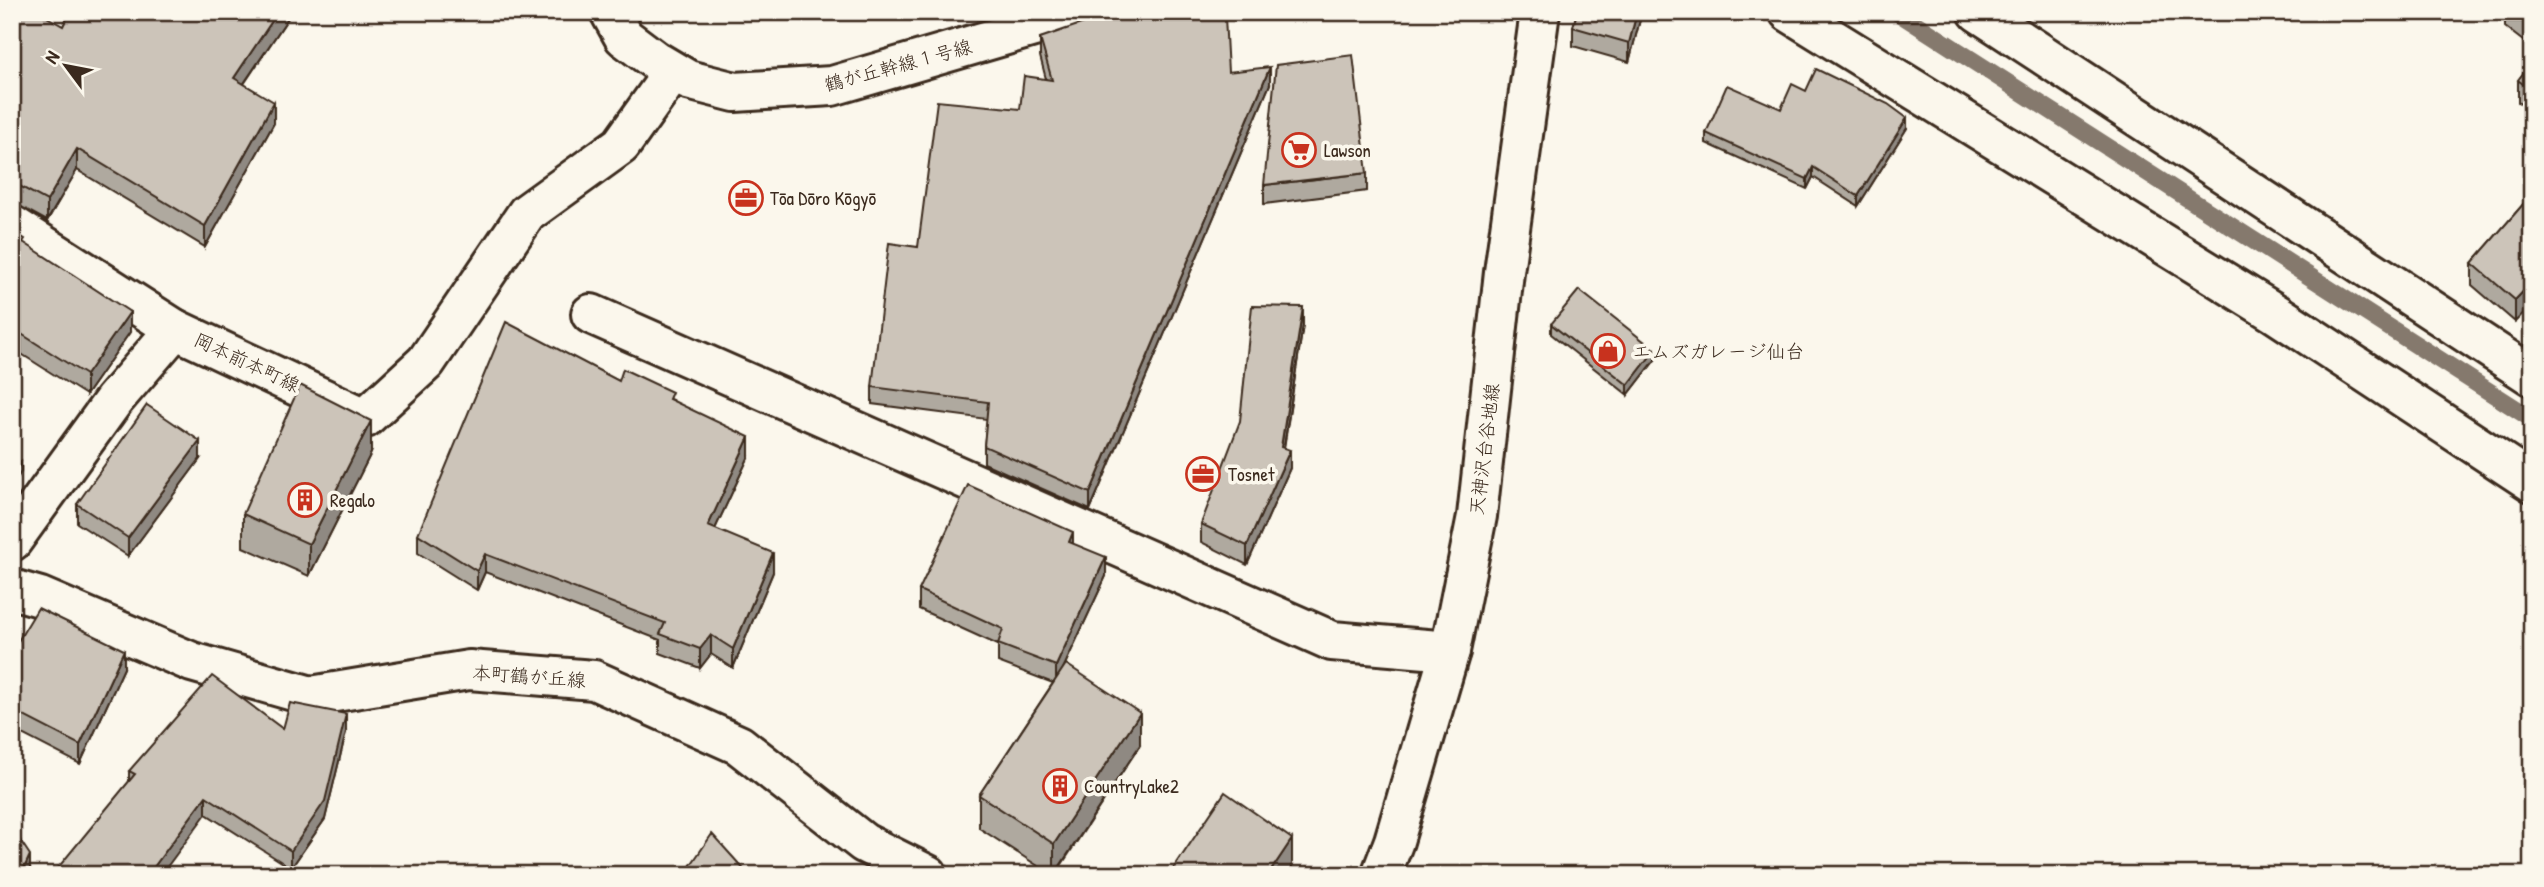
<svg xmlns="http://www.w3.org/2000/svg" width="2544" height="887" font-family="'Patrick Hand','Klee One',sans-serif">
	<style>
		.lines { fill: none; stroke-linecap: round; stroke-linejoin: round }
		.stream { stroke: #85796d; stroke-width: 18 }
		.minor-casing { stroke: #3b2a1e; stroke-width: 44 }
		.minor { stroke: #fbf7ec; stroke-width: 38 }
		.wall { fill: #afa99f; stroke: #3b2a1e; stroke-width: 2 }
		.shaded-wall { fill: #8f8982; stroke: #3b2a1e; stroke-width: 2 }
		.building { fill: #ccc4b9; stroke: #3b2a1e; stroke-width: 2 }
		.labels { text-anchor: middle; stroke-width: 7; stroke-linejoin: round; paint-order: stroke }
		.street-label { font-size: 19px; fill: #3b2a1e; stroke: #fbf7ec }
		.poi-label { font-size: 19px; fill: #3b2a1e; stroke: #fbf7ec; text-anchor: start }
	</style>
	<rect width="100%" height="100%" fill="#fbf7ec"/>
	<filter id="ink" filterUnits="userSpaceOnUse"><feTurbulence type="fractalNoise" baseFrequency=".0143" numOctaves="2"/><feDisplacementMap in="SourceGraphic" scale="14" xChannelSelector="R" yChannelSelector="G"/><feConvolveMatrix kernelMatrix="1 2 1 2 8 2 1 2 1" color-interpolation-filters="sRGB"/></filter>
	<g filter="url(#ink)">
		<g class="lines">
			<polyline class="stream" points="1897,12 2532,419"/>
			<g class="minor-casing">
				<g id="minor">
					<polyline points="610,12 624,37 656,61 688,80 735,92 832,86 1085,12"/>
					<polyline points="1789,12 2275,313 2532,482"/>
					<polyline points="1978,12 2532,376"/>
					<polyline points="12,225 175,329"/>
					<polyline points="591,314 1332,641 1450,651"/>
					<polyline points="12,541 114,400 175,329 365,418 426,362 527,213 621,145 673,72"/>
					<polyline points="12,589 40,597 192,662 311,696 469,670 594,680 739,745 864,843 928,875"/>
					<polyline points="1381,875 1394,841 1450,651 1477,516 1504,272 1540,12"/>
				</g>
			</g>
			<use href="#minor" class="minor"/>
		</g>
		<g class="wall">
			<polygon points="12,12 63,26 292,12 244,84 274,123 205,247 77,170 47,221 14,203 12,204"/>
			<polygon points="1577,12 1642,12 1629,62 1573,46 1573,27"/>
			<polygon points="2505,12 2532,12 2532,48 2505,27"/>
			<polygon points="1142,18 1228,72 1270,84 1090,510 984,463 984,446 987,419 872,404 872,387 918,247 1020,109 1046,79 1040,56 1040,38"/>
			<polygon points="2532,62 2532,113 2518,102 2518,80"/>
			<polygon points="1806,91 1907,128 1858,206 1813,177 1807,189 1706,143 1706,133 1781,109"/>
			<polygon points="1367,173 1367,191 1264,204 1264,185"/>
			<polygon points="2532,194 2515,322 2472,285 2472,263"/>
			<polygon points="12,231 25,244 130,332 86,395 12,348"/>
			<polygon points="1551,324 1655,360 1628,395 1551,334"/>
			<polygon points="1303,325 1284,448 1290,468 1247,565 1201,542 1201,524"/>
			<polygon points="619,381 672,400 749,456 715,529 773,572 733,668 711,654 700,668 660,653 660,640 485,572 477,590 418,553 418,534"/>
			<polygon points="371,453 309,576 243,547 243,514"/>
			<polygon points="200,459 128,556 77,523 77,504"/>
			<polygon points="1073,544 1106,576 1065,664 1140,745 1055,875 1052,875 979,828 979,795 1053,683 998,662 998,645 919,609 919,590"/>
			<polygon points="12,651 124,668 80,764 12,729"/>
			<polygon points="283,729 346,732 325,819 291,868 206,814 129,783 129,771"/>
		</g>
		<g class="shaded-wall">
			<polygon points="278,12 292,12 234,98 234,78"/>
			<polygon points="1637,12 1642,12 1629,62 1629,43"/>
			<polygon points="1270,67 1270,84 1090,510 1090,493"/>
			<polygon points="274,102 274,123 205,247 205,226"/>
			<polygon points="1907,118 1907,128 1858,206 1858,196"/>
			<polygon points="77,149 77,170 47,221 47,201"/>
			<polygon points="1813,167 1813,177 1807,189 1807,179"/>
			<polygon points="12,183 14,183 14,203 12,204"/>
			<polygon points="2532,282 2532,304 2515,322 2515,300"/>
			<polygon points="1303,307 1303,325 1281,465 1281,447"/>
			<polygon points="130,312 130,332 86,395 86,375"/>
			<polygon points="1655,350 1655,360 1628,395 1628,385"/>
			<polygon points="371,421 371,453 309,576 309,544"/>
			<polygon points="749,437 749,456 708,544 708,526"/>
			<polygon points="200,441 200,459 128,556 128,538"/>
			<polygon points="1290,450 1290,468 1247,565 1247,546"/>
			<polygon points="21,462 21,472 12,487 12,476"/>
			<polygon points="1073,532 1073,551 1069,542"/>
			<polygon points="773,553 773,572 733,668 733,649"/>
			<polygon points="485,554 485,572 477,590 477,571"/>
			<polygon points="1106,557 1106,576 1056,684 1056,666"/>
			<polygon points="711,635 711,654 700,668 700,649"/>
			<polygon points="124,650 124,668 80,764 80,745"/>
			<polygon points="1140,713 1140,745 1054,875 1054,844"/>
			<polygon points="346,714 346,732 325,819 291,868 291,851"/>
			<polygon points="206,796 206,814 161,875 148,875"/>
			<polygon points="1292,839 1292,871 1290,875 1268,875"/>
			<polygon points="30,855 30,874 21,875"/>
		</g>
		<g class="building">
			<polygon points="12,12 38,12 63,26 70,12 278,12 234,78 274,102 205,226 77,149 47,201 14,183 12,183"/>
			<polygon points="1116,12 1141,12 1142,18 1225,17 1228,72 1270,67 1090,493 984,446 988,402 872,387 889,243 918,247 937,101 1020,109 1024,76 1052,80 1040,38"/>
			<polygon points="1577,12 1637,12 1629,43 1573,27"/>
			<polygon points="2515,12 2532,12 2532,26"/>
			<polygon points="1353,55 1367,173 1264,185 1276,65"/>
			<polygon points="2532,62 2532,91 2518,80"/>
			<polygon points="1816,69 1888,104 1907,118 1858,196 1813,167 1807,179 1706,133 1727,85 1781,109 1792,84 1806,91"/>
			<polygon points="2532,194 2532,282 2515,300 2472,263"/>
			<polygon points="12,231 25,239 23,242 130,312 86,375 12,328"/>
			<polygon points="1579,290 1655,350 1628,385 1551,324"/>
			<polygon points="1252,306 1303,307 1281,447 1290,450 1247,546 1201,524 1240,421"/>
			<polygon points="506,322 619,381 623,369 672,392 669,399 749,437 708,526 773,553 733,649 711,635 700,649 660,634 665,623 485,554 477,571 418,534"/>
			<polygon points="300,385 371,421 309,544 243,514"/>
			<polygon points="147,405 200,441 128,538 77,504"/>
			<polygon points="12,458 21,462 12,476"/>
			<polygon points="968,485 1073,532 1069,542 1106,557 1056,666 998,644 1003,629 919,590"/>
			<polygon points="38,608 124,650 80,745 12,710 12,651"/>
			<polygon points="1066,664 1140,713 1054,844 979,795"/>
			<polygon points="212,676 283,729 290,703 346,714 325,801 291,851 206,796 148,875 52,875 135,774 129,771"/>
			<polygon points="1225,792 1292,839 1268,875 1169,875"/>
			<polygon points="12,828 30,855 21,875 12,875"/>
			<polygon points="712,834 749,875 684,875"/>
			<polygon points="901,870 913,875 897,875"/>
		</g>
	</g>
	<defs>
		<g id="supermarket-ring" transform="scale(1.75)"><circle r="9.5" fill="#fbf7ec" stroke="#c8321e" stroke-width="1.5"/><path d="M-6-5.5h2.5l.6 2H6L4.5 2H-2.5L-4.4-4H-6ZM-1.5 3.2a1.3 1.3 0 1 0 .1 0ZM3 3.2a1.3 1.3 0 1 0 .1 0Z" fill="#c8321e"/></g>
		<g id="office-ring" transform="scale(1.75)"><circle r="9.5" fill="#fbf7ec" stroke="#c8321e" stroke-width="1.5"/><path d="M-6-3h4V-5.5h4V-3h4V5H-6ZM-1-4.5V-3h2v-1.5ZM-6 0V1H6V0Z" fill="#c8321e"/></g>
		<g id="shop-ring" transform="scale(1.75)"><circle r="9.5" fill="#fbf7ec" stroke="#c8321e" stroke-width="1.5"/><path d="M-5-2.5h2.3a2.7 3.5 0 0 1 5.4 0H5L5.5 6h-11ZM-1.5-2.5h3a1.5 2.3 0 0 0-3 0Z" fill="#c8321e"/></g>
		<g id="building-ring" transform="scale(1.75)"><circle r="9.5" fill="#fbf7ec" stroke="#c8321e" stroke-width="1.5"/><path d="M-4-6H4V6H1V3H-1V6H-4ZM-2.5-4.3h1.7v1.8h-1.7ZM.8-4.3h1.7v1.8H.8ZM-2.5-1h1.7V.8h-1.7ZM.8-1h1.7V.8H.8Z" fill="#c8321e"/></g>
	</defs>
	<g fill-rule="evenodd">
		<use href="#supermarket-ring" x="1299" y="150"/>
		<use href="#office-ring" x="746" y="198"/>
		<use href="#shop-ring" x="1608" y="351"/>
		<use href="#office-ring" x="1203" y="474"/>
		<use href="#building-ring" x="305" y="500"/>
		<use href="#building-ring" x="1060" y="786"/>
	</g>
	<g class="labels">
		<g class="street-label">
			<text transform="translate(898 65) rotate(-15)" y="7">鶴が丘幹線１号線</text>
			<text transform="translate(247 362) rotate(25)" y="7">岡本前本町線</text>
			<text transform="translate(1484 449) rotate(-83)" y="7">天神沢台谷地線</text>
			<text transform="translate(529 676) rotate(4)" y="7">本町鶴が丘線</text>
		</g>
		<g class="poi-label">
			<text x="1324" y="157">Lawson</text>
			<text x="770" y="205">Tōa Dōro Kōgyō</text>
			<text x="1632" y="358">エムズガレージ仙台</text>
			<text x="1228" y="481">Tosnet</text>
			<text x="330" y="507">Regalo</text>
			<text x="1084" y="793">CountryLake2</text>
		</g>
	</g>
	<rect width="2544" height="887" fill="none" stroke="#fbf7ec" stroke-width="42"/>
	<rect x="21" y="21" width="2502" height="845" fill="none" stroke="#3b2a1e" stroke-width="2.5" filter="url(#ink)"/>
	<g transform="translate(66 66) rotate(302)" stroke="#fbf7ec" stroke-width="5" paint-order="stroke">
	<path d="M0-5L12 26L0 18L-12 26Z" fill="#3b2a1e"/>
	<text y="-10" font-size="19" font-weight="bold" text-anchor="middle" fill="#3b2a1e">N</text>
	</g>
</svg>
